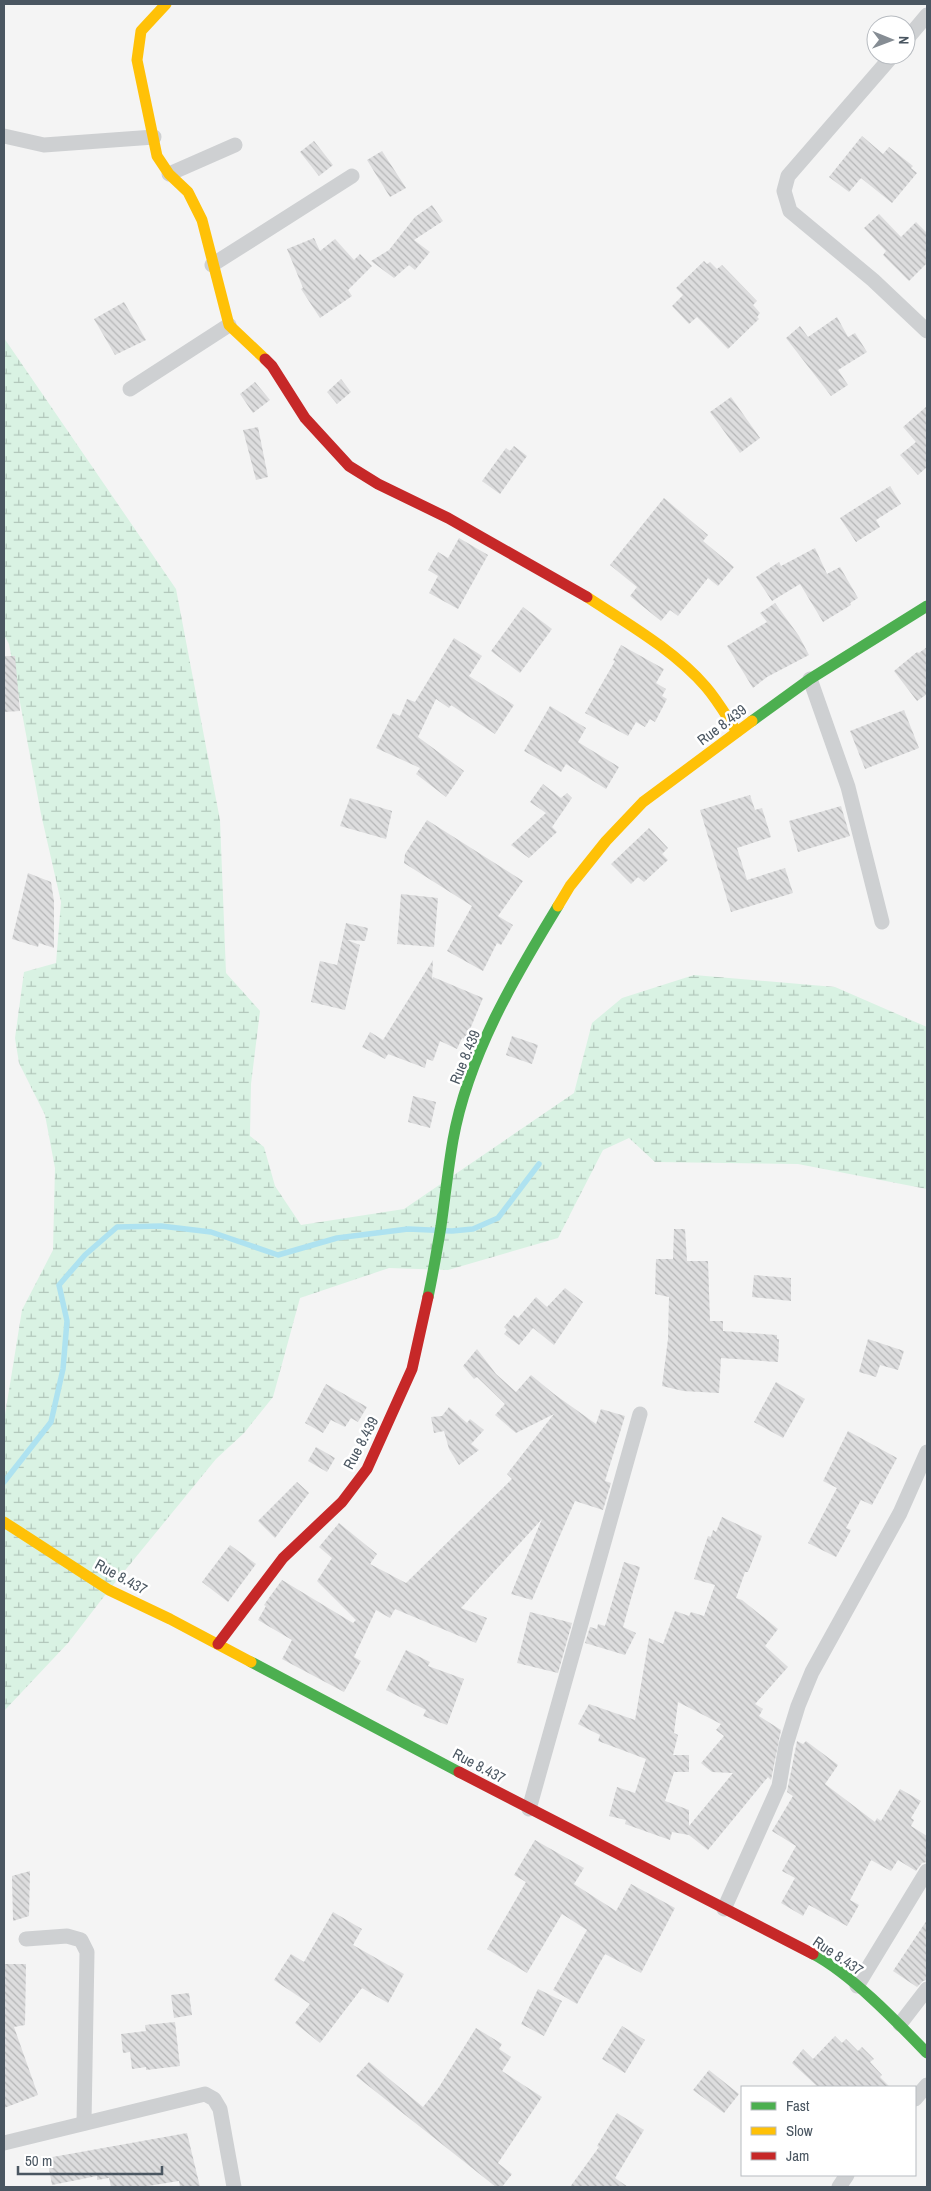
<svg xmlns="http://www.w3.org/2000/svg" width="931" height="2191" font-family="'Archivo Narrow',sans-serif">
	<style>
		.wetland { fill: url(#wetland-marsh) }
		.lines { fill: none; stroke-linecap: round; stroke-linejoin: round }
		.stream { stroke: #aee2f0; stroke-width: 5.5 }
		.building { fill: url(#building-back-hatch); fill-rule: evenodd }
		.street { stroke: #ced0d2; stroke-width: 15 }
		.fast { stroke: #4caf50; stroke-width: 11 }
		.slow { stroke: #ffc107; stroke-width: 11 }
		.jam { stroke: #c62828; stroke-width: 11 }
		.labels { text-anchor: middle; stroke-width: 5; stroke-linejoin: round; paint-order: stroke }
		.street-label { font-size: 15px; fill: #4a5661; stroke: #fff }
	</style>
	<defs>
		<pattern id="wetland-marsh" width="20" height="14" patternUnits="userSpaceOnUse" patternTransform="scale(1.25)"><rect width="20" height="14" fill="#d9f2e3"/><path d="M1 5h8M5 5V1M11 12h8M15 12V8" fill="none" stroke="#b2c7bb"/></pattern>
		<pattern id="building-back-hatch" width="6" height="6" patternUnits="userSpaceOnUse" patternTransform="scale(1.25)"><rect width="6" height="6" fill="#ddddde"/><path d="M-1 5l2 2M0 0l6 6M5-1l2 2" fill="none" stroke="#b5b6b7"/></pattern>
	</defs>
	<rect width="100%" height="100%" fill="#f4f4f4"/>
	<polygon class="wetland" points="4,338 176,589 220,820 226,973 260,1011 251,1084 250,1136 264,1147 275,1186 301,1225 404,1209 574,1093 592,1023 622,998 694,975 835,987 927,1027 927,1189 798,1164 655,1162 629,1138 603,1150 558,1238 448,1270 389,1268 300,1298 273,1397 244,1433 216,1459 109,1590 68,1643 4,1711 4,1421 22,1310 53,1250 55,1168 45,1115 19,1063 15,1038 24,972 56,963 61,902 41,814 9,644 4,635"/>
	<g class="lines">
		<polyline class="stream" points="4,1482 51,1422 63,1369 67,1321 59,1285 85,1255 117,1227 161,1226 211,1232 278,1255 337,1238 408,1229 452,1231 473,1229 498,1218 539,1164"/>
	</g>
	<g class="building">
		<polygon points="862,136 883,154 889,147 913,166 911,168 917,173 892,203 861,178 849,192 829,177"/>
		<polygon points="314,141 333,165 319,176 300,152"/>
		<polygon points="382,151 406,188 390,197 367,160"/>
		<polygon points="432,205 443,221 414,240 430,252 415,270 409,265 394,278 371,261 389,250 415,217"/>
		<polygon points="879,214 901,237 916,222 927,233 927,263 909,281 883,255 886,251 864,228"/>
		<polygon points="314,238 320,251 335,239 354,260 360,254 372,266 348,290 352,296 320,318 301,289 303,288 287,249"/>
		<polygon points="704,261 707,264 710,262 717,269 722,265 757,301 753,305 760,313 757,317 759,319 728,349 697,317 689,324 672,306 683,295 676,288"/>
		<polygon points="124,302 146,340 115,355 94,319"/>
		<polygon points="837,317 848,337 855,333 867,352 838,370 848,385 831,396 786,338 800,326 808,337"/>
		<polygon points="341,379 351,392 337,404 327,392"/>
		<polygon points="255,382 270,400 253,413 240,394"/>
		<polygon points="731,397 760,438 740,453 710,412"/>
		<polygon points="927,406 927,467 918,475 900,455 916,442 903,427"/>
		<polygon points="258,427 268,477 256,480 243,430"/>
		<polygon points="514,446 527,456 500,494 482,481 506,448 510,451"/>
		<polygon points="890,486 901,504 876,520 880,527 856,542 840,518"/>
		<polygon points="664,498 708,535 703,541 734,567 718,586 708,578 678,616 670,610 661,621 630,596 637,587 610,565"/>
		<polygon points="459,538 488,555 458,609 429,593 438,576 428,570 438,552 448,558"/>
		<polygon points="815,548 827,574 840,567 858,598 850,603 851,605 823,622 800,584 772,601 756,577 779,562 781,566"/>
		<polygon points="775,603 799,636 809,655 767,677 753,688 727,646 767,622 760,613"/>
		<polygon points="523,607 552,629 520,673 491,651"/>
		<polygon points="454,638 482,656 469,676 514,705 495,734 451,705 449,708 436,699 418,737 464,771 446,797 416,774 420,768 376,748 393,713 400,716 407,699 415,702"/>
		<polygon points="621,645 664,669 656,683 666,689 662,696 667,699 655,722 650,719 645,727 636,722 628,736 585,713 615,661 613,660"/>
		<polygon points="927,647 927,694 917,701 894,671 917,652 919,653"/>
		<polygon points="4,656 15,656 20,711 4,712"/>
		<polygon points="550,706 586,728 578,742 619,767 606,789 566,764 561,772 524,751"/>
		<polygon points="904,710 919,748 865,769 850,731"/>
		<polygon points="543,784 561,798 567,793 572,798 552,827 557,832 529,858 511,845 546,813 530,802"/>
		<polygon points="750,795 755,810 762,808 771,837 737,848 747,880 785,868 793,893 731,912 700,810"/>
		<polygon points="350,798 392,811 386,839 340,826"/>
		<polygon points="841,806 850,836 798,852 789,821"/>
		<polygon points="427,820 523,881 498,916 513,925 501,945 497,943 483,971 447,951 472,906 404,863 405,854"/>
		<polygon points="649,828 668,848 662,854 668,860 644,882 638,877 631,884 611,864"/>
		<polygon points="28,873 51,882 54,901 54,948 39,943 38,947 12,939"/>
		<polygon points="401,894 438,898 434,947 397,944"/>
		<polygon points="346,923 368,928 365,941 347,940 360,945 345,1010 311,1002 320,961 337,965"/>
		<polygon points="433,960 432,980 433,977 483,998 466,1039 462,1038 457,1049 440,1041 433,1061 427,1059 425,1068 388,1054 385,1059 362,1047 370,1032 383,1040"/>
		<polygon points="512,1036 538,1045 532,1064 506,1055"/>
		<polygon points="413,1096 436,1102 430,1128 408,1122"/>
		<polygon points="674,1229 685,1229 687,1261 708,1261 710,1321 723,1321 723,1331 777,1335 777,1339 779,1339 778,1362 721,1358 719,1393 683,1391 662,1386 668,1339 669,1297 655,1294 656,1259 673,1259"/>
		<polygon points="754,1275 791,1278 791,1301 752,1297"/>
		<polygon points="565,1288 583,1302 554,1345 533,1328 519,1345 504,1334 507,1330 504,1327 514,1315 518,1318 536,1297 547,1307"/>
		<polygon points="868,1339 904,1351 898,1370 880,1365 876,1377 859,1372"/>
		<polygon points="477,1349 496,1374 516,1392 531,1375 554,1394 596,1424 601,1409 625,1416 605,1481 611,1483 603,1510 575,1501 532,1600 511,1594 542,1519 461,1608 487,1618 476,1643 395,1609 390,1618 376,1610 354,1657 361,1661 344,1692 282,1659 292,1640 258,1620 266,1606 264,1605 266,1602 282,1580 353,1623 356,1620 317,1581 332,1558 319,1547 339,1523 377,1554 370,1564 406,1583 512,1479 507,1474 554,1414 516,1433 495,1415 505,1404 477,1377 474,1379 463,1366"/>
		<polygon points="776,1382 805,1399 783,1438 754,1422"/>
		<polygon points="326,1384 367,1407 358,1422 351,1418 345,1427 331,1420 323,1433 305,1423"/>
		<polygon points="449,1407 467,1423 470,1419 484,1430 471,1444 479,1450 459,1465 449,1449 444,1431 434,1433 431,1417 442,1416"/>
		<polygon points="848,1431 897,1458 872,1505 861,1500 846,1528 851,1530 836,1557 808,1543 837,1488 823,1481"/>
		<polygon points="316,1447 335,1458 327,1472 308,1461"/>
		<polygon points="297,1482 309,1493 275,1538 258,1521"/>
		<path d="M722 1517 762 1536 748 1572H745L736 1598 742 1600 778 1629 765 1646 788 1667 755 1704 763 1709 759 1716 781 1730 771 1780 768 1777 708 1850 689 1835 672 1832 670 1840 625 1824 626 1820 609 1816 617 1787 635 1793 646 1759 598 1741 600 1735 578 1724 589 1704 635 1720 649 1638 663 1644 675 1611 689 1616 691 1612 704 1616 715 1585 694 1579 708 1536 711 1537 713 1530 716 1532ZM678 1702 721 1724 716 1730 724 1736 701 1763 712 1772 733 1773 689 1826V1810L665 1801 674 1772H689V1755H673L678 1735 674 1733Z"/>
		<polygon points="230,1545 256,1564 228,1602 202,1582"/>
		<polygon points="624,1562 640,1567 623,1627 636,1633 625,1655 585,1643 590,1627 597,1629 598,1624 605,1626"/>
		<polygon points="530,1612 572,1623 558,1673 517,1663"/>
		<polygon points="406,1650 430,1662 428,1666 464,1679 447,1725 423,1716 426,1710 386,1690"/>
		<polygon points="797,1741 803,1744 806,1741 838,1765 825,1784 875,1822 877,1818 881,1821 900,1789 921,1801 911,1818 914,1820 911,1826 927,1836 927,1862 922,1863 916,1871 898,1860 891,1871 871,1860 850,1900 859,1905 847,1926 809,1905 803,1916 781,1903 795,1878 782,1871 796,1846 772,1831 793,1796 787,1792"/>
		<polygon points="535,1840 584,1868 574,1884 616,1911 631,1884 675,1908 641,1973 605,1954 577,2004 553,1990 587,1930 562,1914 527,1973 487,1949 526,1882 514,1875"/>
		<polygon points="30,1871 29,1916 13,1921 12,1876"/>
		<polygon points="333,1912 362,1929 353,1945 404,1974 388,2003 362,1988 320,2043 295,2023 310,2004 274,1980 291,1954 304,1962"/>
		<polygon points="927,1920 927,1980 923,1981 917,1987 893,1971"/>
		<polygon points="4,1964 26,1964 25,2025 14,2027 38,2095 4,2108"/>
		<polygon points="538,1989 562,2001 544,2036 521,2024"/>
		<polygon points="189,1993 192,2015 174,2018 171,1995"/>
		<polygon points="175,2022 180,2066 146,2070 146,2067 132,2069 130,2052 123,2053 121,2034 146,2031 145,2025"/>
		<polygon points="622,2026 645,2040 625,2073 602,2059"/>
		<polygon points="476,2028 502,2044 499,2049 511,2057 502,2071 542,2097 498,2163 512,2174 502,2187 496,2187 356,2076 369,2062 423,2107 439,2087"/>
		<polygon points="835,2036 842,2043 846,2039 858,2051 862,2047 874,2059 870,2062 882,2075 880,2077 890,2087 818,2087 792,2063 803,2049 813,2059"/>
		<polygon points="709,2070 739,2094 724,2113 693,2090"/>
		<polygon points="617,2113 644,2130 615,2178 628,2187 570,2187 599,2147 597,2146"/>
		<polygon points="187,2133 200,2187 180,2187 179,2181 142,2187 111,2187 109,2178 97,2180 97,2176 52,2185 47,2158"/>
	</g>
	<g class="lines">
		<g class="street">
			<polyline points="906,40 927,15"/>
			<polyline points="893,55 788,176 784,191 790,211 873,280 927,331"/>
			<polyline points="4,136 44,145 154,137"/>
			<polyline points="169,174 235,145"/>
			<polyline points="212,265 352,176"/>
			<polyline points="130,389 229,325"/>
			<polyline points="810,679 848,787 882,922"/>
			<polyline points="529,1809 640,1414"/>
			<polyline points="724,1909 779,1786 786,1745 798,1706 812,1672 900,1513 927,1452"/>
			<polyline points="26,1939 67,1936 81,1940 87,1952 84,2123"/>
			<polyline points="857,1986 927,1871"/>
			<polyline points="900,2024 927,1989"/>
			<polyline points="915,2099 927,2085"/>
			<polyline points="4,2143 205,2094 214,2099 220,2109 234,2187"/>
			<polyline points="839,2187 847,2175"/>
		</g>
		<g class="fast">
			<polyline points="752,721 810,679 927,606"/>
			<path d="M428 1297C433 1274 437 1250 441 1226 445 1198 448 1169 453 1140 468 1056 514 978 558 906"/>
			<polyline points="251,1662 459,1772"/>
			<path d="M813 1954C851 1974 897 2022 927 2053"/>
		</g>
		<g class="slow">
			<polyline points="166,4 141,31 137,60 157,156 169,174 188,192 202,220 229,325 265,359"/>
			<path d="M587 597C628 624 674 650 706 687 718 701 727 717 737 732"/>
			<polyline points="558,906 570,886 606,841 643,802 752,721"/>
			<polyline points="4,1522 109,1590 170,1619 251,1662"/>
		</g>
		<g class="jam">
			<polyline points="265,359 272,366 305,418 349,466 378,484 448,518 587,597"/>
			<polyline points="218,1644 283,1558 342,1502 367,1469 412,1369 428,1297"/>
			<polyline points="459,1772 813,1954"/>
		</g>
	</g>
	<g class="labels">
		<g class="street-label">
			<text transform="translate(722 725) rotate(-37)" y="5">Rue 8.439</text>
			<text transform="translate(465 1057) rotate(-68)" y="5">Rue 8.439</text>
			<text transform="translate(361 1443) rotate(-62)" y="5">Rue 8.439</text>
			<text transform="translate(121 1577) rotate(29)" y="5">Rue 8.437</text>
			<text transform="translate(479 1766) rotate(28)" y="5">Rue 8.437</text>
			<text transform="translate(838 1956) rotate(34)" y="5">Rue 8.437</text>
		</g>
	</g>
	<rect width="931" height="2191" fill="none" stroke="#4a5661" stroke-width="10"/>
	<rect x="741" y="2086" width="175" height="90" fill="#ffffff" stroke="#b7bbc0"/>
	<rect x="751" y="2102" width="25" height="8" fill="#4caf50" stroke="#b7bbc0"/>
	<text x="786" y="2111" font-size="15" fill="#4a5661">Fast</text>
	<rect x="751" y="2127" width="25" height="8" fill="#ffc107" stroke="#b7bbc0"/>
	<text x="786" y="2136" font-size="15" fill="#4a5661">Slow</text>
	<rect x="751" y="2152" width="25" height="8" fill="#c62828" stroke="#b7bbc0"/>
	<text x="786" y="2161" font-size="15" fill="#4a5661">Jam</text>
	<g transform="translate(891 40) rotate(91)"><circle r="24" fill="#ffffff" stroke="#b7bbc0"/>
	<path d="M0-4L9 19L0 12L-9 19Z" fill="#868d94"/>
	<text y="-8" font-size="14" font-weight="bold" text-anchor="middle" fill="#4a5661">N</text>
	</g>
	<path d="M18 2166v8h144v-8" fill="none" stroke="#4a5661" stroke-width="2.5"/>
	<text x="25" y="2166" font-size="15" fill="#4a5661" stroke="#ffffff" stroke-width="4" paint-order="stroke">50 m</text>
</svg>
